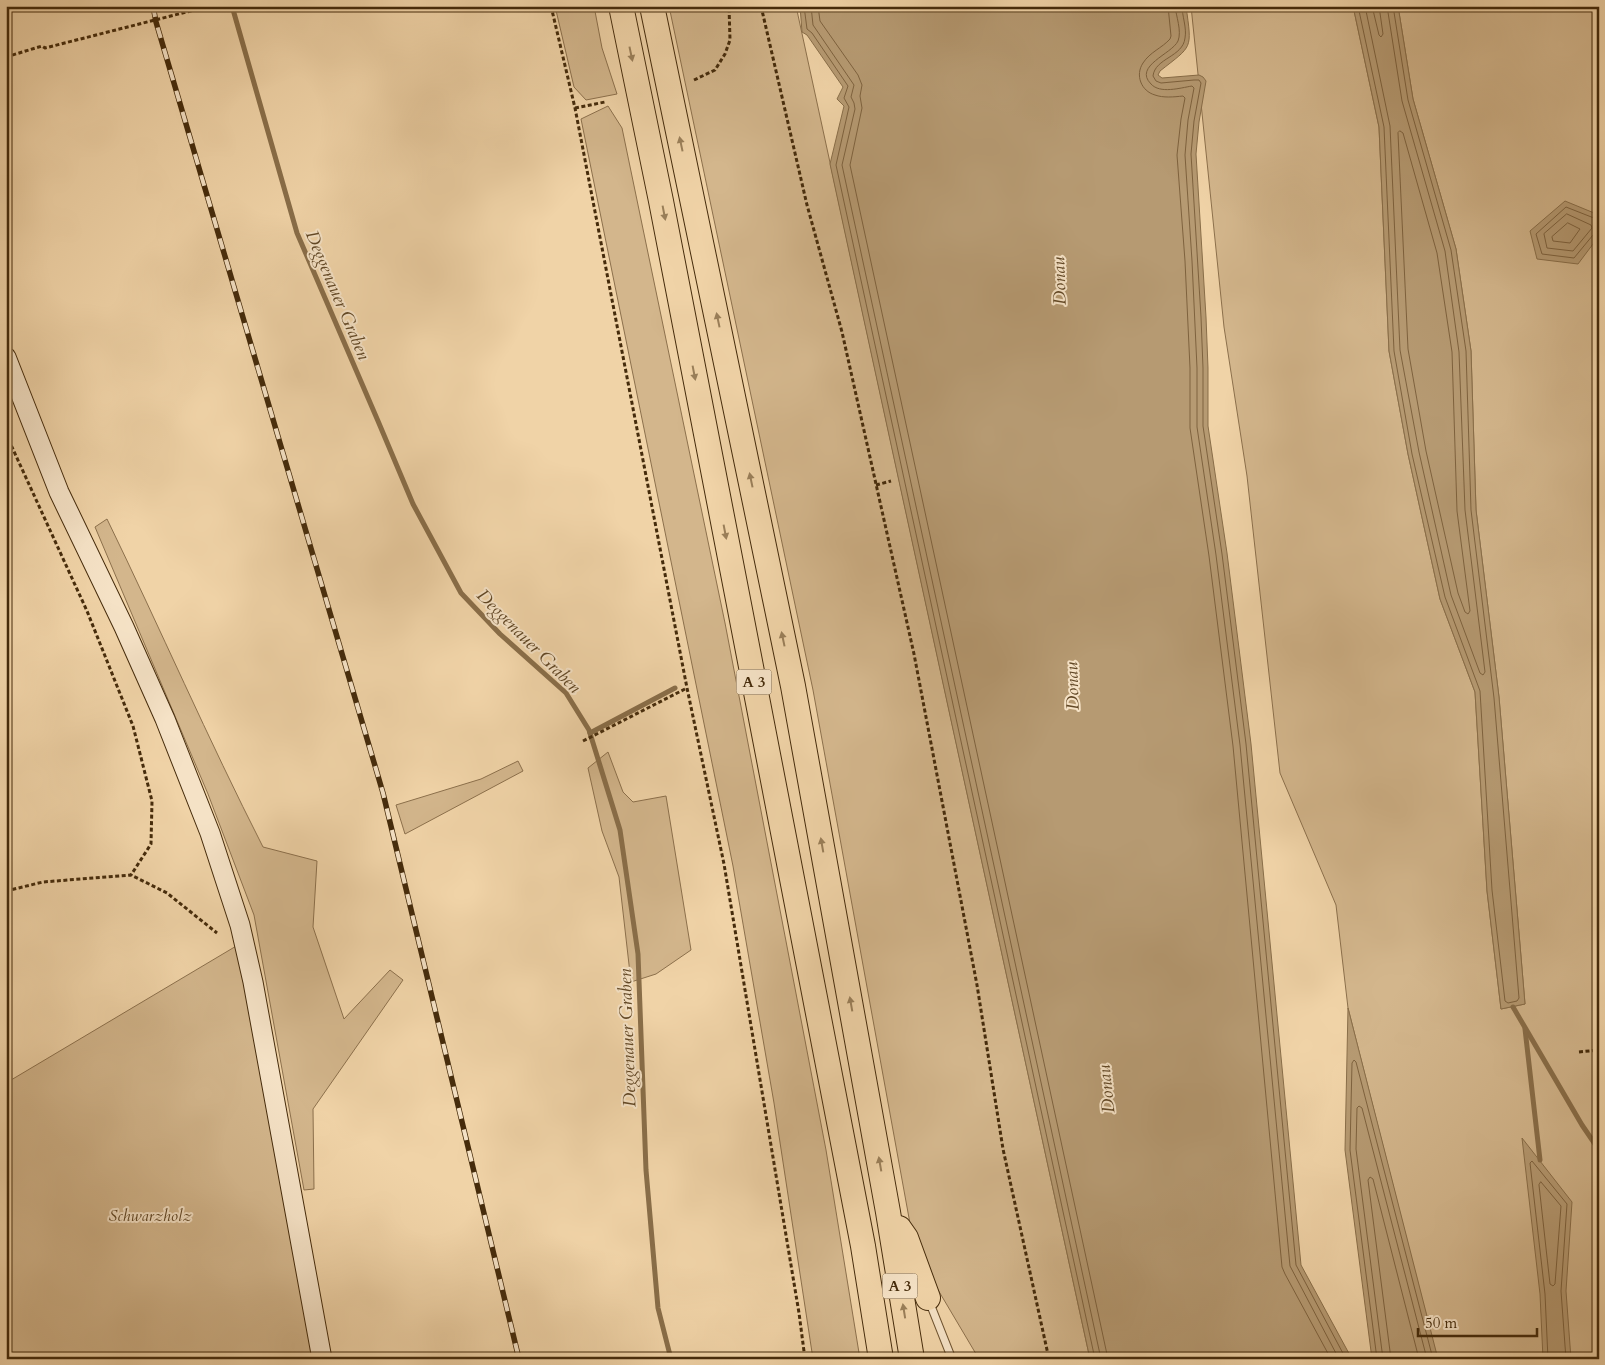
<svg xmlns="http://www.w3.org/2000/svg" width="1605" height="1365" font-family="Cardo,serif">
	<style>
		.green { fill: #d3b68c; stroke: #8c704c }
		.water { fill: #b69a72; stroke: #896e49 }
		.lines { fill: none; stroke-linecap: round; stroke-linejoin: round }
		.shore { stroke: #7e623e; stroke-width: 1 }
		.stream { stroke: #896e49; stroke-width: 5 }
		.service-casing { stroke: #705532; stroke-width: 9 }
		.secondary-casing { stroke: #452b0b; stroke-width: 21 }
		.motorway-casing { stroke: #452b0b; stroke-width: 26 }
		.path { stroke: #452b0b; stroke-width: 3; stroke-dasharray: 4 2.5; stroke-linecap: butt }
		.service { stroke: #f5e2c6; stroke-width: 7 }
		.secondary { stroke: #f5e2c6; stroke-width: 19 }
		.motorway { stroke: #f0d3a7; stroke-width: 24 }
		.rail-casing { stroke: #452b0b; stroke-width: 5.5 }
		.rail { stroke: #f5e2c6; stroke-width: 4; stroke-dasharray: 11; stroke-linecap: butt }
		.oneway { fill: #9a7f59 }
		.labels { text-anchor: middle; stroke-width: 4; stroke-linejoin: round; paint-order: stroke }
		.shield { fill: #f5e2c6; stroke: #7a6243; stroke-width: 1 }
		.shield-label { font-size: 15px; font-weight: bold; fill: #452b0b }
		.park-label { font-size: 16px; font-style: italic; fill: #614725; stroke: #f5e2c6 }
		.water-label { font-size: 18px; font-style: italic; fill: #614725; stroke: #f5e2c6 }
	</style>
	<rect width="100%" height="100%" fill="#f0d3a7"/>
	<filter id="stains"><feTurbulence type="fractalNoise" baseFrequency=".004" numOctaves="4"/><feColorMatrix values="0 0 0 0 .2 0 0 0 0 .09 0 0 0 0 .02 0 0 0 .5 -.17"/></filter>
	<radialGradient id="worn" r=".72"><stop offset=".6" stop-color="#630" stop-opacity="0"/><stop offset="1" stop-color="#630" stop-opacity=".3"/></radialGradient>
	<g class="green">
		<polygon points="555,6 594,6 602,48 617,94 586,100 574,87"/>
		<polygon points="669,6 796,6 1090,1359 979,1359 915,1251 813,690"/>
		<polygon points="1191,6 1353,6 1379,127 1389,351 1408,454 1440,599 1475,692 1487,891 1501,1009 1525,1004 1499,697 1476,510 1471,351 1456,249 1413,99 1398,6 1599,6 1599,1359 1437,1359 1348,1008 1336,905 1280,773 1247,476 1224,327"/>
		<polygon points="608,106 622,128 725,623 826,1150 860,1359 813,1359 774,1103 733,866 581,119"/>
		<path d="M107 519C160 628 208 739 263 847L317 861 313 927 344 1019 390 970 403 980 313 1109 314 1189 304 1190 254 915 208 794 95 527Z"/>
		<polygon points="608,752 623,792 633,802 666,796 691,950 656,974 631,982 619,877 602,831 588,768"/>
		<polygon points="518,761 523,771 405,834 396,805 481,779"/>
		<polygon points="243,942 322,1359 6,1359 6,1083"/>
	</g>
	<g class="water">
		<path d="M800 6H1186C1192 50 1193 45 1160 71L1158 75 1162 78 1199 75 1203 77 1206 81 1199 122 1196 154 1206 317 1208 368V426L1227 553 1251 744 1301 1265 1352 1359H1090L830 164 844 106 837 99 843 87 807 35 802 32Z"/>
		<polygon points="1353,6 1398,6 1413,99 1456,249 1471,351 1476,510 1499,697 1525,1004 1501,1009 1487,891 1475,692 1440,599 1408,454 1389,351 1379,127"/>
		<polygon points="1565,201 1599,215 1599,236 1578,264 1537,259 1530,231"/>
		<polygon points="1348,1008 1438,1359 1372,1359 1345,1150"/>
		<polygon points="1522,1138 1572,1202 1566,1291 1571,1359 1543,1359 1540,1294"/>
	</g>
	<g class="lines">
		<g class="shore">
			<polyline points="804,6 807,29 812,33 848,86 844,98 849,107 836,165 1095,1359"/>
			<polyline points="811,6 813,25 854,85 851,97 854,103 855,109 842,165 1101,1359"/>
			<polyline points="818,6 820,21 858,75 862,85 860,96 862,108 850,165 1108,1359"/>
			<path d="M1168 6 1171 36 1170 39C1162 48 1150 52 1143 63 1135 75 1141 91 1155 95 1163 98 1174 97 1183 96L1185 98 1181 119 1177 155 1185 261 1190 368V428L1209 556 1233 746 1282 1267 1285 1274 1331 1359"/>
			<path d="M1175 6C1176 16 1182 31 1178 41 1172 54 1133 66 1151 84 1160 94 1180 88 1192 86L1194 88 1188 120 1185 155 1192 261 1197 368V427L1216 555 1240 745 1290 1266 1339 1359"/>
			<path d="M1182 6C1182 16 1187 28 1185 38 1183 57 1155 58 1153 76L1156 81 1161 83 1194 80H1199L1201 83 1194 121 1191 154 1201 317 1203 368V426L1222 554 1246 744 1296 1265 1346 1359"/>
			<polyline points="1358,6 1384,127 1394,351 1412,454 1445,597 1480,691 1492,890 1505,1001 1508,1003 1517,1001 1519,998 1494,698 1471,510 1466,351 1451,250 1408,100 1393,6"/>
			<polyline points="1365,6 1390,126 1400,350 1419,452 1451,595 1480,673 1483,675 1485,672 1465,510 1459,352 1445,251 1402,101 1387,6"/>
			<polyline points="1372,6 1379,35 1381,37 1383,34 1379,6"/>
			<polygon points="1400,131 1403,133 1437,253 1452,352 1457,511 1470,611 1468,614 1465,612 1458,593 1426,451 1408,349 1398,133"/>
			<polygon points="1567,214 1591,225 1592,228 1573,251 1547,248 1544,234"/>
			<polyline points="1599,220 1566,207 1536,234 1542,254 1574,258 1593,235 1599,234"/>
			<polygon points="1568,223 1580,229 1570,243 1553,241 1552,237"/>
			<polygon points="1541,1182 1561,1206 1555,1284 1553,1286 1550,1284 1539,1185"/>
			<polyline points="1377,1359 1350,1150 1352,1063 1354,1060 1356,1062 1433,1359"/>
			<polyline points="1383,1359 1356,1149 1357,1108 1359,1106 1362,1108 1427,1359"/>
			<polyline points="1391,1359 1368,1180 1370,1177 1373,1179 1419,1359"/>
			<polyline points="1548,1359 1545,1294 1530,1163 1532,1161 1567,1204 1561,1291 1566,1359"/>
		</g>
		<g class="stream">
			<polyline points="232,6 297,233 378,421 413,504 461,593 500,634 566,693 589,730 620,830 638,954 646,1170 658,1308 671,1359"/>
			<polyline points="590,733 675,688"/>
			<polyline points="1513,1007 1582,1125 1599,1150"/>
			<polyline points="1525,1029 1540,1160"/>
		</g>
		<g class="service-casing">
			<polyline id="service" points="929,1301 952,1359"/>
		</g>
		<g class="secondary-casing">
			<polyline id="secondary" points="6,357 59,492 124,627 165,719 210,833 240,925 253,982 322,1359"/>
		</g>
		<g class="motorway-casing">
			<g id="motorway">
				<polyline points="621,6 661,201 863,1246 881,1359"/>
				<polyline points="652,6 793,686 888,1212 912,1359"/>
				<polyline points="899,1228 906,1238 928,1298"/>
			</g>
		</g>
		<g class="path">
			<polyline points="551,6 575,108 687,688 724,864 799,1313 805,1359"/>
			<polyline points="761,6 807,205 842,332 914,654 977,985 1003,1149 1049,1359"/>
			<polyline points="6,57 42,46 45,48 210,6"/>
			<polyline points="694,80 715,70 725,54 730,40 729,6"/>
			<polyline points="575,108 605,102"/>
			<polyline points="6,434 87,611 133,726 152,801 151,844 131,875"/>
			<polyline points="876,485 891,481"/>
			<polyline points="583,741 687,688"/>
			<polyline points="6,891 43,882 131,875 167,893 217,933"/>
			<polyline points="1579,1052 1599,1050"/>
		</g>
		<use href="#service" class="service"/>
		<use href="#secondary" class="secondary"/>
		<use href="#motorway" class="motorway"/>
		<g class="rail-casing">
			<polyline id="rail" points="153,6 156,22 383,793 519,1359"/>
		</g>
		<use href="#rail" class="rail"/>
	</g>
	<defs><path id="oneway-solid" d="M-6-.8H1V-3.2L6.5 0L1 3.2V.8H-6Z" transform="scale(1.25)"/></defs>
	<g class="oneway">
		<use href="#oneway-solid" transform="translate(631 54) rotate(78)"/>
		<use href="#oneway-solid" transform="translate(681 144) rotate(-102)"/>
		<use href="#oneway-solid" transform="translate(664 213) rotate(79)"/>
		<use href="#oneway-solid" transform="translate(718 320) rotate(-102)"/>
		<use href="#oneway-solid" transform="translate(694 373) rotate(79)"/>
		<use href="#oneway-solid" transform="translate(751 480) rotate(-102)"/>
		<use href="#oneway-solid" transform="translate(725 532) rotate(79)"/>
		<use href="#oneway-solid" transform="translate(783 639) rotate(-102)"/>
		<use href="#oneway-solid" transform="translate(822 845) rotate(-100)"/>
		<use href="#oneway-solid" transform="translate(851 1004) rotate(-100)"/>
		<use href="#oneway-solid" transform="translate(880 1164) rotate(-100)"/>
		<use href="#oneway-solid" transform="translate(904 1311) rotate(-99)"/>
	</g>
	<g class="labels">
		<g class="shield">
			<rect x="736.5" y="669.5" width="35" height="25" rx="4"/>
			<rect x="882.5" y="1273.5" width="35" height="25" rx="4"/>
		</g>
		<g class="shield-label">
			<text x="754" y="687">A 3</text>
			<text x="900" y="1291">A 3</text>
		</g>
		<g class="park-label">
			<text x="150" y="1221">Schwarzholz</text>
		</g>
		<g class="water-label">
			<text transform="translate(1059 281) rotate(-92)" y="6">Donau</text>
			<text transform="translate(338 295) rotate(67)" y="6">Deggenauer Graben</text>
			<text transform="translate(529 641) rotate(45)" y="6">Deggenauer Graben</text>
			<text transform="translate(1072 686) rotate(-92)" y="6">Donau</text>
			<text transform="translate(627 1038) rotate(-92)" y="6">Deggenauer Graben</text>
			<text transform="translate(1106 1089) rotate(-96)" y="6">Donau</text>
		</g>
	</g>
	<rect width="1605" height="1365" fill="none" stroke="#f0d3a7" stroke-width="25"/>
	<rect x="8" y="8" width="1590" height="1350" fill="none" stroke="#452b0b" stroke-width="2.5"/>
	<rect x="12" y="12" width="1580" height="1340" fill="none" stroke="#452b0b"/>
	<path d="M1418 1328v8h119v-8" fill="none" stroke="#452b0b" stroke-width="2.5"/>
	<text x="1425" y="1328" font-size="15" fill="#452b0b" stroke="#f5e2c6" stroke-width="4" paint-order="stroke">50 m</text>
	<rect width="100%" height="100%" filter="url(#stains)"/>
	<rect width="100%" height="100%" fill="url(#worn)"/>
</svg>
